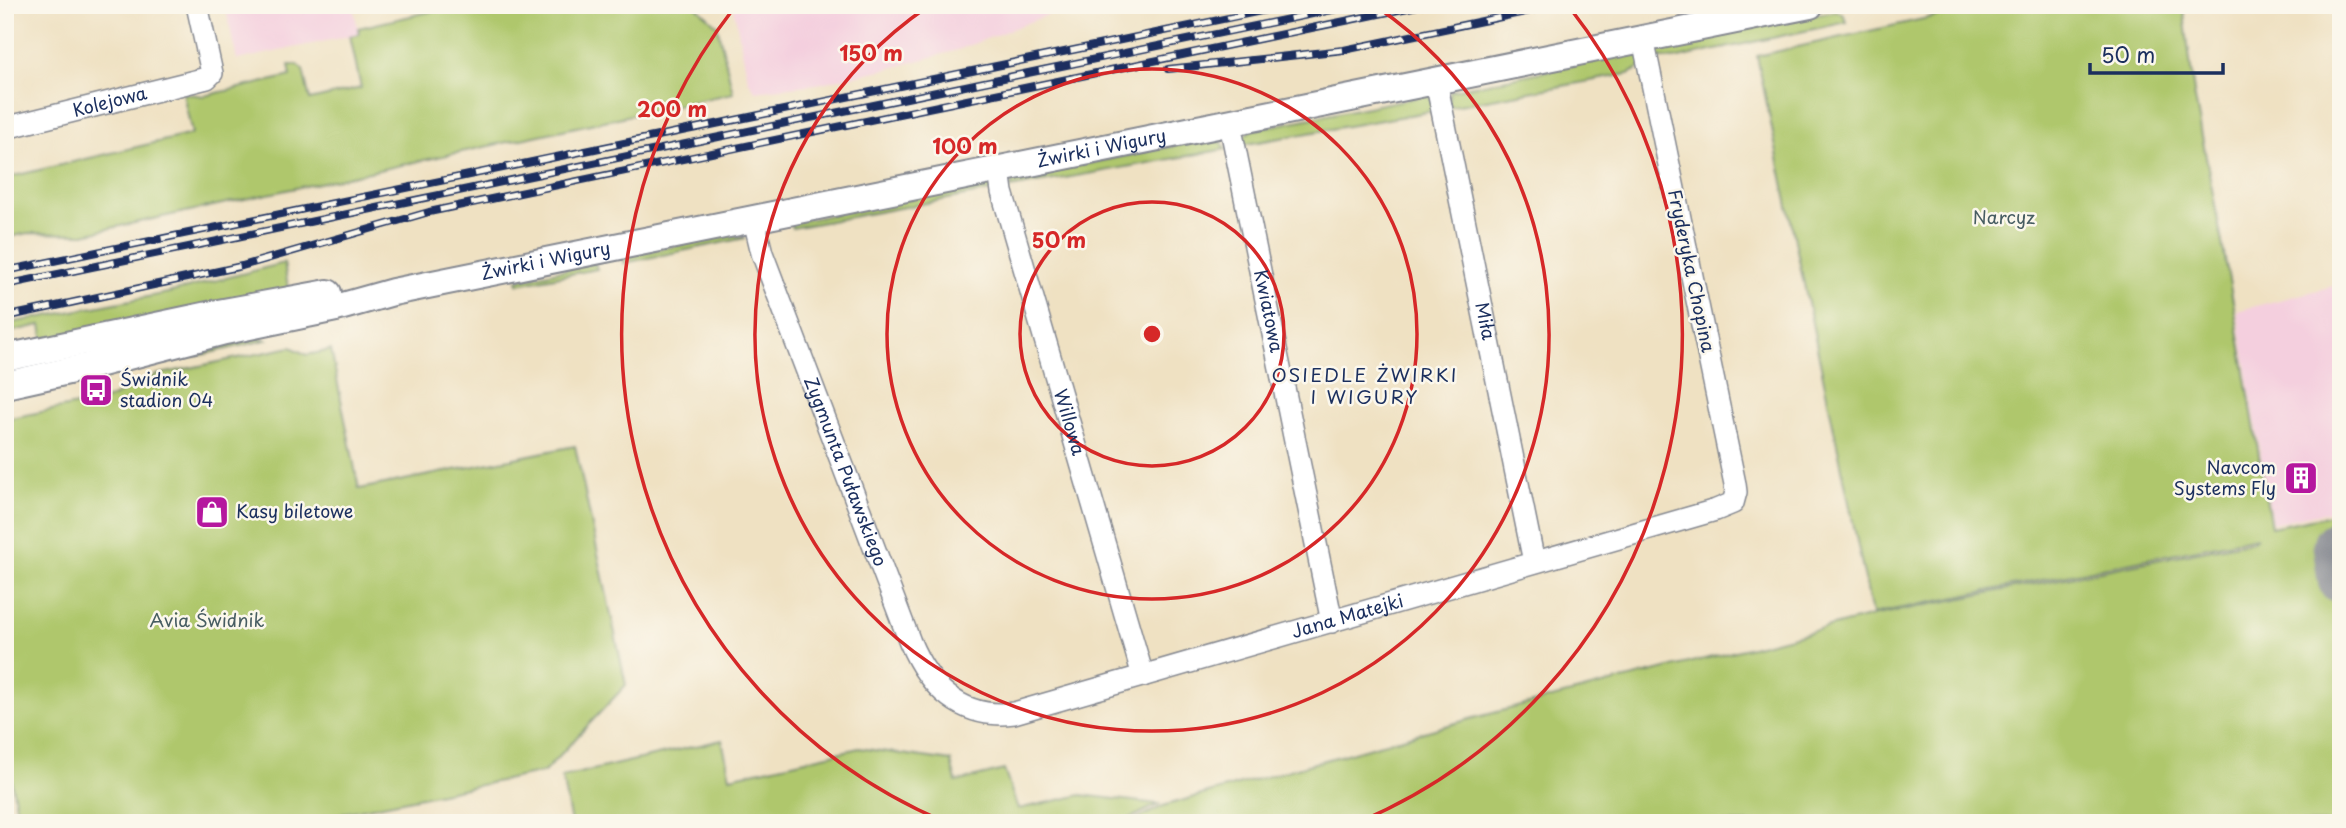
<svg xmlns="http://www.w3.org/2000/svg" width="2346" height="828" font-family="'Playpen Sans',sans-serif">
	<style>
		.built { fill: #f4cfde }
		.green { fill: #afc76c; stroke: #657b65; stroke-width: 2 }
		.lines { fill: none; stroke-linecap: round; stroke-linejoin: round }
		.taxiway { stroke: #858890; stroke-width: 47 }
		.minor-casing { stroke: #858890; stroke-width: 24 }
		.major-casing { stroke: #858890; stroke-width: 30 }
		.minor { stroke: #fff; stroke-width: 21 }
		.major { stroke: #fff; stroke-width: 26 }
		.rail-casing { stroke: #1b2f5e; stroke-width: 8 }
		.rail { stroke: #fbf7ec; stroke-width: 5; stroke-dasharray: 16; stroke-linecap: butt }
		.ring { fill: none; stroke: #d62828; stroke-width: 3.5 }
		.labels { text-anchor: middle; stroke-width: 5; stroke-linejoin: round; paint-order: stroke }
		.street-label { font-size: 18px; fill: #1b2f5e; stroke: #fbf7ec }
		.park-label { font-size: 18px; fill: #475d62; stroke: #fbf7ec }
		.poi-label { font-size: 18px; fill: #1b2f5e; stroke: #fbf7ec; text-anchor: start }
		.neighbourhood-label { font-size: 19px; letter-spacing: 2px; fill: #1b2f5e; stroke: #fbf7ec }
		.centre { fill: #d62828; stroke: #fbf7ec; stroke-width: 3.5 }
		.ring-label { font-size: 21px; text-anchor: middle; font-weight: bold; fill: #d62828; stroke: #fbf7ec; stroke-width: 5; stroke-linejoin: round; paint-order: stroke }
	</style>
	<rect width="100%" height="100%" fill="#fbf7ec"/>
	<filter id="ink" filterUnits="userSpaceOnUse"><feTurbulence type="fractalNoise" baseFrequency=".0143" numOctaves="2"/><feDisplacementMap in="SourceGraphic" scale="14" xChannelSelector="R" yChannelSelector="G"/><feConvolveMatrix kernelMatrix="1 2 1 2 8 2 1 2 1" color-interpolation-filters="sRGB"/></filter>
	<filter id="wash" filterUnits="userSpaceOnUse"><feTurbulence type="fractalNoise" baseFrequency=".00686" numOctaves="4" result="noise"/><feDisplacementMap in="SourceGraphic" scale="28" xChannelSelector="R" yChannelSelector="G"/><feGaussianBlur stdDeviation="1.57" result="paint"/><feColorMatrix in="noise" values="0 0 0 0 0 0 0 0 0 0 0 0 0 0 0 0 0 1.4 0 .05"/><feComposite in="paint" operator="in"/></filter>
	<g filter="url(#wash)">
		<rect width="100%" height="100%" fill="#efe1c2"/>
		<g class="built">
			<polygon points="225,5 353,5 359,34 237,60"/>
			<polygon points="733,5 1073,5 958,50 891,68 817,84 755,91 748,80"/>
			<polygon points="2341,284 2341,509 2272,523 2237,311"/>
		</g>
		<g class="green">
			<polygon points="459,5 695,5 717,25 733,93 84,234 28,233 5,238 5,178 192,134 183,93 204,96 291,76 289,65 297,65 303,70 310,100 361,88 350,36 359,34 358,28"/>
			<polygon points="1986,5 2183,5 2194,93 2235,312 2271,527 2341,513 2341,823 1129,823 1163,806 1470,719 1872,616 2252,541 2257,537 1872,614 1757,56"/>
			<polygon points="1836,11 1843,14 1847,22 1674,59 1660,58 1654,62 1657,51 1665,45"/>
			<polygon points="1631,53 1638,55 1644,66 1628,74 1448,107 1450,91"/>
			<polygon points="1428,95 1438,110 1241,145 1242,138 1251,130"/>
			<polygon points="1212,138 1220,140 1226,149 1010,188 1014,179"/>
			<polygon points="986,184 996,190 792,228 791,223"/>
			<polygon points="734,235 745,238 624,263 624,256"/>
			<polygon points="284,263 289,293 44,342 41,325 5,333 5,324 168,293"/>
			<polygon points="595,263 597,269 518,284 517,280"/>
			<polygon points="260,337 266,340 166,363 165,359"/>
			<polygon points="291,347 307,355 331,350 359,489 575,446 626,685 544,772 295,823 19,823 5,746 5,419 108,399 156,375"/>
			<polygon points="722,740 730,777 859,748 951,761 956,782 1004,770 1018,809 1081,795 1159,804 1121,823 571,823 562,777"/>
		</g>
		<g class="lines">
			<polyline class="taxiway" points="2336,545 2341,580"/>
		</g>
	</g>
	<g filter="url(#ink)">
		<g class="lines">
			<g class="minor-casing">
				<g id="minor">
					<path id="s1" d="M1436 81 1534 562"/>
					<path id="s2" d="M1230 124 1332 622"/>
					<path id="s3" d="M5 128 207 78 212 73 197 5"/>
					<path id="s4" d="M999 170 1002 192 1143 676"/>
					<path id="s5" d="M754 220 762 253 910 642C929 687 962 720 1014 713L1716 510 1733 503 1736 492 1735 484 1643 39"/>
				</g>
			</g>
			<g class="major-casing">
				<g id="major">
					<polyline points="5,358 218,313 328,293"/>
					<path id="s6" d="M5 385 86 367 225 331 336 308 393 292 1810 5"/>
				</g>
			</g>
			<use href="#minor" class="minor"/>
			<use href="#major" class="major"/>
			<g class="rail-casing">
				<g id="rail">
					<polyline points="1168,69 1344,50 1558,5"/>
					<polyline points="5,271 1291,5"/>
					<polyline points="5,285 1356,5"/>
					<polyline points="5,317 242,266 429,212 1422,5"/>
				</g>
			</g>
			<use href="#rail" class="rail"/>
		</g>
	</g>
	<g class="ring">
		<circle cx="1152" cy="334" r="132"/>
		<circle cx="1152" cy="334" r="265"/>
		<path d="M1377 7A397 397 0 1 1 927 7"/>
		<path d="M945 822A530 530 0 0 1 734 8M1570 8A530 530 0 0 1 1359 822"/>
	</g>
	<defs>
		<g id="bus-square" transform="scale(1.75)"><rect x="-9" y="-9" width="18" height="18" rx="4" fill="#b5179e" stroke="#fbf7ec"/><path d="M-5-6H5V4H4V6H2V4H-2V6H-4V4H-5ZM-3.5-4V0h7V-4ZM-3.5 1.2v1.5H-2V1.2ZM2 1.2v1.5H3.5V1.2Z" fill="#fff"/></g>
		<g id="building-square" transform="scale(1.75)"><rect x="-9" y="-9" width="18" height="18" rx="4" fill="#b5179e" stroke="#fbf7ec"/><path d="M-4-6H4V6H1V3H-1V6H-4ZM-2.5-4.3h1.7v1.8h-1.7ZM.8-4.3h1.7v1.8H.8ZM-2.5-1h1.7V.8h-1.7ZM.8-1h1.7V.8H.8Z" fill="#fff"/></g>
		<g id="shop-square" transform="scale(1.75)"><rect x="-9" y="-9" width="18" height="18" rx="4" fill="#b5179e" stroke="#fbf7ec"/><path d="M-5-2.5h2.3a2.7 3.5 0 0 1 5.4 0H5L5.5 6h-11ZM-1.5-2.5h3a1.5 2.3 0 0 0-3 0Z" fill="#fff"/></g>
	</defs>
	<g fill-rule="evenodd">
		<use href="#bus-square" x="96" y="390"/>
		<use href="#building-square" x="2301" y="478"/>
		<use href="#shop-square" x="212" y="512"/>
	</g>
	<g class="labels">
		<g class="street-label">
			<text dy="6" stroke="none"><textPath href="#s3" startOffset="108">Kolejowa</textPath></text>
			<text dy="6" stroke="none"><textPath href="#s6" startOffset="1122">Żwirki i Wigury</textPath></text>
			<text dy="6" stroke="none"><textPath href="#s6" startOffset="555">Żwirki i Wigury</textPath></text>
			<text transform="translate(1691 271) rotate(78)" y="6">Fryderyka Chopina</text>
			<text dy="6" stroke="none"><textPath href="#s2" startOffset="191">Kwiatowa</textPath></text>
			<text dy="6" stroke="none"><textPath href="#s1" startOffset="245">Miła</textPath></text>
			<text dy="6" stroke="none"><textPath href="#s4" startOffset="262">Willowa</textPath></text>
			<text dy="6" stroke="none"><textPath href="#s5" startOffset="268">Zygmunta Puławskiego</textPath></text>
			<text dy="6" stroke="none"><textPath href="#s5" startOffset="934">Jana Matejki</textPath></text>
		</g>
		<g class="park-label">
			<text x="2004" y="224">Narcyz</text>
			<text x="207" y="627">Avia Świdnik</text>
		</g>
		<g class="poi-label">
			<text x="120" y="386">Świdnik<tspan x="120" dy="21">stadion 04</tspan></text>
			<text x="2276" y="474" text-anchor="end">Navcom<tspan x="2276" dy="21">Systems Fly</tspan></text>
			<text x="236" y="518">Kasy biletowe</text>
		</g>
		<g class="neighbourhood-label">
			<text x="1365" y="382">OSIEDLE ŻWIRKI<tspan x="1365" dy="22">I WIGURY</tspan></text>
		</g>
	</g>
	<circle cx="1152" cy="334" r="10" class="centre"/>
	<g class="ring-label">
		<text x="871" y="61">150 m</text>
		<text x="672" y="117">200 m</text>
		<text x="965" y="154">100 m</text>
		<text x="1059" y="248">50 m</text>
	</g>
	<rect width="2346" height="828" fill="none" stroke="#fbf7ec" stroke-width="28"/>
	<path d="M2090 63v10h133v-10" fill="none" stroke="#1b2f5e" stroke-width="3.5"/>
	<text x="2101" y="63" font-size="21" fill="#1b2f5e" stroke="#fbf7ec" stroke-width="5" paint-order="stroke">50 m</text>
</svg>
